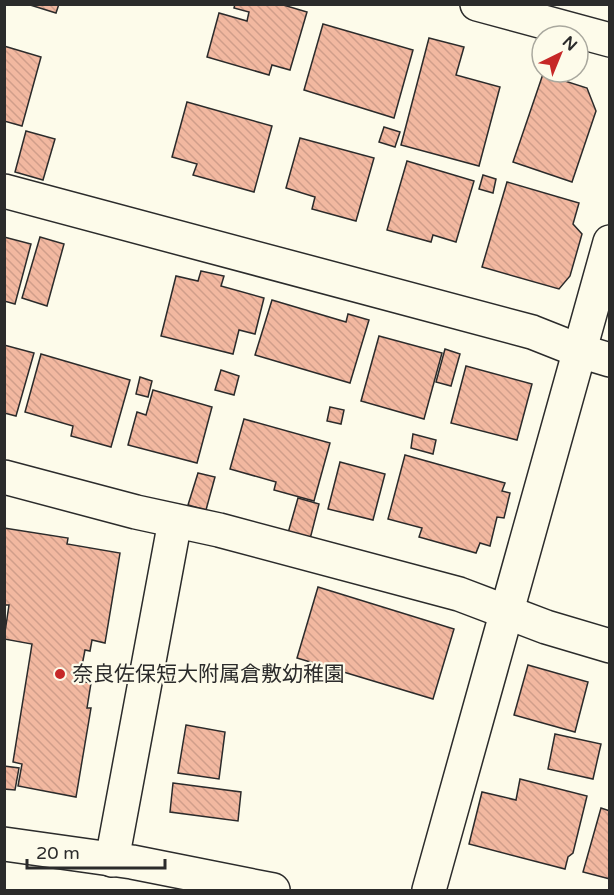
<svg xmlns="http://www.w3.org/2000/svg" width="614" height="895" font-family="'Varela Round','Noto Sans JP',sans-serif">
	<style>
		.building { fill: url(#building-back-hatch); stroke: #2b2b2b; stroke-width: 1.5 }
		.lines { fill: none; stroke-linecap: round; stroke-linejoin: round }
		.street-casing { stroke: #2b2b2b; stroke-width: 36 }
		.secondary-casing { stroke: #2b2b2b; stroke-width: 36 }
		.street { stroke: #fdfbea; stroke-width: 33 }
		.secondary { stroke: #fdfbea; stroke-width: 33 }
		.poi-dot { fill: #c62828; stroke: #fdfbea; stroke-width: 2 }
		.labels { text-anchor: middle; stroke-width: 4.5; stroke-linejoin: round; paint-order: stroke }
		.poi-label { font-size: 21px; fill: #2b2b2b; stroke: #fdfbea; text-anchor: start }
	</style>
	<defs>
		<pattern id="building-back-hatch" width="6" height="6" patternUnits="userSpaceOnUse" patternTransform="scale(1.5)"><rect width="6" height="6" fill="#f2b8a0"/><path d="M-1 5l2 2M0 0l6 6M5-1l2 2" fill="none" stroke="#d09e8a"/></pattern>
	</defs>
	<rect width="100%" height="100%" fill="#fdfbea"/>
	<g class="building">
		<polygon points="27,4 59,4 56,13"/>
		<polygon points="235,4 280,4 307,12 290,70 272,65 269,75 207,57 219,13 247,21 249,12 234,8"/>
		<polygon points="323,24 413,50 394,118 304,90"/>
		<polygon points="429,38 464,47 456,75 500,87 479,166 401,145"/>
		<polygon points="4,46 41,57 22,126 4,121"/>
		<polygon points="543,74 587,88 596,111 572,182 513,162"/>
		<polygon points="187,102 272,126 254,192 193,175 197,164 172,157"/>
		<polygon points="384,127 400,132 395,147 379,142"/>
		<polygon points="26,131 55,139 43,180 15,172"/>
		<polygon points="300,138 374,158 356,221 312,209 315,197 286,188"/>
		<polygon points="407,161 474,181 456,242 433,235 431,242 387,230"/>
		<polygon points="483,175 496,179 493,193 479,189"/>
		<polygon points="507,182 579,203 573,224 582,234 570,276 559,289 482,267"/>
		<polygon points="4,237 31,244 15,304 4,301"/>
		<polygon points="40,237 64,244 47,306 22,298"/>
		<polygon points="201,271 224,276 221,286 264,298 255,334 239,330 233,354 161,336 176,276 198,281"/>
		<polygon points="272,300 346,322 348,314 369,320 350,383 255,355"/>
		<polygon points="379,336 442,353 424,419 361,401"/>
		<polygon points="4,345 34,353 16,416 4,413"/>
		<polygon points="445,349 460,354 451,386 436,382"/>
		<polygon points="41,354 130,380 111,447 71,436 73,426 25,412"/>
		<polygon points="466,366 532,384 517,440 451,423"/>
		<polygon points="221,370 239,376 234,395 215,390"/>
		<polygon points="140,377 152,381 148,397 136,394"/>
		<polygon points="153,390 212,407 197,463 128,445 137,412 146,415"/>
		<polygon points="330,407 344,410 341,424 327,421"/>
		<polygon points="244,419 330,443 314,501 274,490 276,482 230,469"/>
		<polygon points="413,434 436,440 433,454 411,448"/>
		<polygon points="405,455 505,483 502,491 510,493 504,518 497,517 490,546 480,543 476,553 419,537 422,528 388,519"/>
		<polygon points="340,462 385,474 373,520 328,509"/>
		<polygon points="198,473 215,477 206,510 188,505"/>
		<polygon points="298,498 319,504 310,539 288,533"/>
		<polygon points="4,528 68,538 67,544 120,553 105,643 92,640 90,651 85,650 79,681 91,683 87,708 91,708 76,797 18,786 22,764 13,762 32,644 4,639 9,605 4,605"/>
		<polygon points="318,587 454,629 433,699 297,658"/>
		<polygon points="528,665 588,682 575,732 514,715"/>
		<polygon points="186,725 225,732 219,779 178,773"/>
		<polygon points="555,734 601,744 593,779 548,769"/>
		<polygon points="4,766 19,768 15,790 4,789"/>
		<polygon points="520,779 587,796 573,853 568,857 565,869 469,844 482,792 516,800"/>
		<polygon points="173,783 241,792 238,821 170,812"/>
		<polygon points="601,808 610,811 610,879 583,872"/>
	</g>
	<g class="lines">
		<g class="street-casing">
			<g id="street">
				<polyline points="4,191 532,332 580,351 610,360"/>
				<polyline points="4,477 136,512 219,530 459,594 546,627 610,646"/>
				<polyline points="112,860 175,521"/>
				<polyline points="429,890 610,242"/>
			</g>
		</g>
		<g class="secondary-casing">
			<g id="secondary">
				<polyline points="477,4 610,40"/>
				<polyline points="4,844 132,862 273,890"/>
			</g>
		</g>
		<use href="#street" class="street"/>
		<use href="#secondary" class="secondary"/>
	</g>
	<circle class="poi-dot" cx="60" cy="674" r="6"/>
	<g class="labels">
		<g class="poi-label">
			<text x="72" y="681">奈良佐保短大附属倉敷幼稚園</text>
		</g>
	</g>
	<rect width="614" height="895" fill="none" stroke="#2b2b2b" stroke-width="12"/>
	<g transform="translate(560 54) rotate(43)"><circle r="28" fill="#fdfbea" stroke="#a9a89e" stroke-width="1.5"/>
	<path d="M0-4.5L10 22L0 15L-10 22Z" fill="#c62828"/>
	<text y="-9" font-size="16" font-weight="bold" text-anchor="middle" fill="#2b2b2b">N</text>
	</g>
	<path d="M27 859v9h138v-9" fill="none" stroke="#2b2b2b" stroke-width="3"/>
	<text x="36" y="859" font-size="18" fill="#2b2b2b" stroke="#fdfbea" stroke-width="4.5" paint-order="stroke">20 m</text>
</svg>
